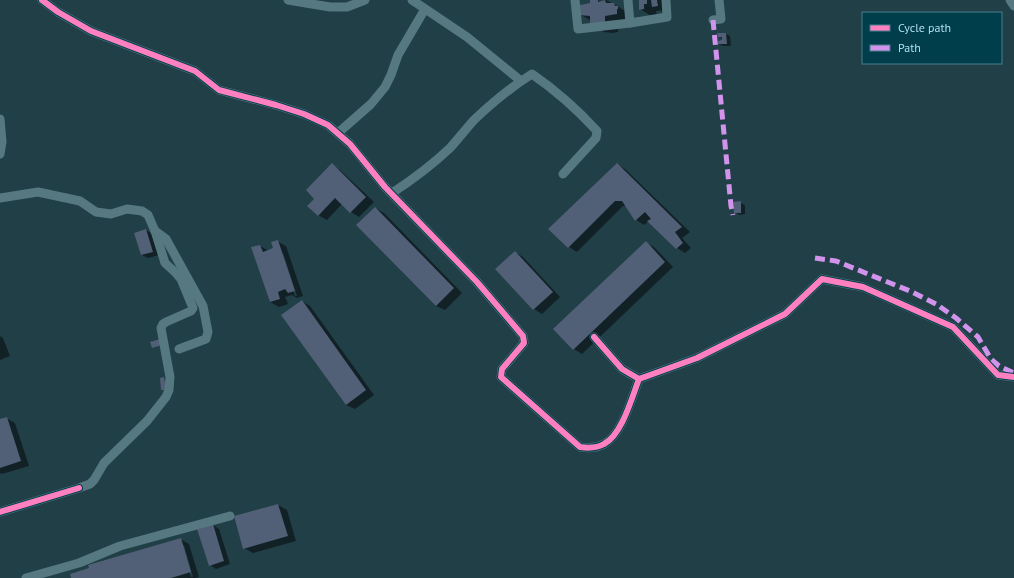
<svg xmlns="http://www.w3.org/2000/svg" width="1014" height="578" font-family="'PT Sans',sans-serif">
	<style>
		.shadow { fill: #0007; fill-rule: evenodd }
		.building { fill: #515f77 }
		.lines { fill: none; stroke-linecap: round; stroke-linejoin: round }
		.minor { stroke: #557881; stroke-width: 9 }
		.quiet { stroke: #d193ec; stroke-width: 5; stroke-dasharray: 10 5; stroke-linecap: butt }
		.cycleway-casing { stroke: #013e4c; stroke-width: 8 }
		.cycleway { stroke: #ff80c0; stroke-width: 6 }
	</style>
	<rect width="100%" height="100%" fill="#213f47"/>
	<g class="shadow">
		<polygon points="591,0 602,1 606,0 614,4 627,12 630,21 618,22 618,32 612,33 604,32 591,24 591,21 580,14 591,4"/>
		<polygon points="640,0 669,0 665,13 659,10 659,11 656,11 657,16 653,17 640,9"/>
		<polygon points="726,34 730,36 731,46 723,46 719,44 723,41 723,39 719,36"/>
		<polygon points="617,164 625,169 690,232 682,238 691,248 685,253 677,248 649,221 644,225 636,220 626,206 623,206 577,252 569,247 550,229"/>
		<polygon points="332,165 340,170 374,202 359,217 351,212 342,204 327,220 318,215 316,199"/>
		<polygon points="741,203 745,205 745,214 739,215 735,212"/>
		<polygon points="375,208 384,213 462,293 445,310 436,306"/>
		<polygon points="146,230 152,234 159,255 148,258 142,255 135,233"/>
		<path d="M277 241 286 246 303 296 297 298 292 295 285 297 288 304 279 307 270 302 260 246 269 251 275 249ZM281 253H283L297 296H295Z"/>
		<polygon points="646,243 654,247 673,267 582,354 574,349"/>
		<polygon points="515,252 523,257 560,297 542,314 534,309"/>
		<polygon points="302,301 310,306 374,395 355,409 346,405"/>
		<polygon points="0,336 3,338 10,356 0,360"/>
		<polygon points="6,418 15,423 29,466 2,474 0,473 0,420"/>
		<polygon points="278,505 287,510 296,541 253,553 244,548"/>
		<polygon points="213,525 219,529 230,564 216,569 210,565"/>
		<path d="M180 539 189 544 199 577 195 578H72ZM181 545H184L193 577H191Z"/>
	</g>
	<g class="building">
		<polygon points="590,0 598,0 598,2 605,0 606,3 614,3 615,6 618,6 618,9 617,9 617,14 605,16 605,25 590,25 590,16 579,15 580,5 590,3"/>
		<polygon points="639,0 647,0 647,4 644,4 644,9 639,10"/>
		<polygon points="651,0 657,0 658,6 652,7"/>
		<polygon points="717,33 726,33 727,44 718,44 718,41 722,40 722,37 718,37"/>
		<polygon points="332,163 366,197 350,213 335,198 318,216 307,206 314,199 306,190"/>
		<polygon points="617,163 682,227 675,232 683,243 676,249 647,221 651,219 645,212 635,221 622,201 615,201 568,248 548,229"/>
		<polygon points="741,201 741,213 734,213 733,202"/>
		<polygon points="375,207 454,288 436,306 356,225"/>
		<polygon points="146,229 153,252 141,255 134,233"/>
		<polygon points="278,240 295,291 288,293 285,289 278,292 280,299 270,302 251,247 260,245 263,252 273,248 271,242"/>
		<polygon points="646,241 665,262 573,350 553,329"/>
		<polygon points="515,251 553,292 533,310 495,269"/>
		<polygon points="302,300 366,390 346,405 281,315"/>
		<polygon points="160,339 162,345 152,348 150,342"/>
		<polygon points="164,377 166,390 161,390 160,378"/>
		<polygon points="7,417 21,461 0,468 0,419"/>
		<polygon points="278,504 288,536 243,549 234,516"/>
		<polygon points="213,524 224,561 209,566 197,529"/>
		<polygon points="181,538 191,572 171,578 71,578 70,574 89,568 88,565"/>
	</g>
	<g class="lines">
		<g class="minor">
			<path d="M42 0 58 12 91 31 195 71 219 90 276 105 304 114 328 125 350 144 385 187 477 282 523 336 524 343 502 369 501 377 580 447C587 448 597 448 604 444 622 435 632 397 639 379"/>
			<polyline points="288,0 330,7 347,7 365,0"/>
			<polyline points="412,0 467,37 521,81"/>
			<polyline points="575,0 578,29 630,23"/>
			<polyline points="628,0 630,23 667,17 666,0"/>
			<polyline points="1010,0 1014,6"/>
			<polyline points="713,20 721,19 719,0"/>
			<polyline points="0,119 2,142 0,154"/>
			<polyline points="338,133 371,104 385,87 391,75 398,55 425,9"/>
			<path d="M392 193C412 180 432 165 450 148 458 139 466 129 474 120 492 103 511 87 532 74 558 92 576 108 597 131L596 138 563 174"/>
			<polyline points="0,198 38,192 80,201 96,212 111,214 127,209 142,211 148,215 155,231 165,263 176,273 181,279 193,308 191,311 166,322 163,324 161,328 170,377 169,390 166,397 147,421 104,463 94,480 90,484 79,488 0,512"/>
			<polyline points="155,231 166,239 203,306 208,332 206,339 179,349"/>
			<polyline points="594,337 622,369 639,379 697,358 785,314 822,279 863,287 953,327 998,375 1014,377"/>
			<polyline points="26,578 79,563 120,546 230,516"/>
		</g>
		<g class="quiet">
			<polyline points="713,20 731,206 733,215"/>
			<polyline points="815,258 836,261 910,291 936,304 956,318 978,337 991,359 999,366 1014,373"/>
		</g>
		<g class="cycleway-casing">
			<g id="cycleway">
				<path d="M42 0 58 12 91 31 195 71 219 90 276 105 304 114 328 125 350 144 385 187 477 282 523 336 524 343 502 369 501 377 580 447C587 448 597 448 604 444 622 435 632 397 639 379"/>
				<polyline points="594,337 622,369 639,379 697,358 785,314 822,279 863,287 953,327 998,375 1014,377"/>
				<polyline points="0,512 79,488"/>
			</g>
		</g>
		<use href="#cycleway" class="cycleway"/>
	</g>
	<rect x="862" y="12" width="140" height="52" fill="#013e4c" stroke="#487e8c"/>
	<rect x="870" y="25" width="20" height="6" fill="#ff80c0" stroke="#487e8c"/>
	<text x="898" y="32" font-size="12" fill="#b2dfed">Cycle path</text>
	<rect x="870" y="45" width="20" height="6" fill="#d193ec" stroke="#487e8c"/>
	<text x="898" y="52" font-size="12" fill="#b2dfed">Path</text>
</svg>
